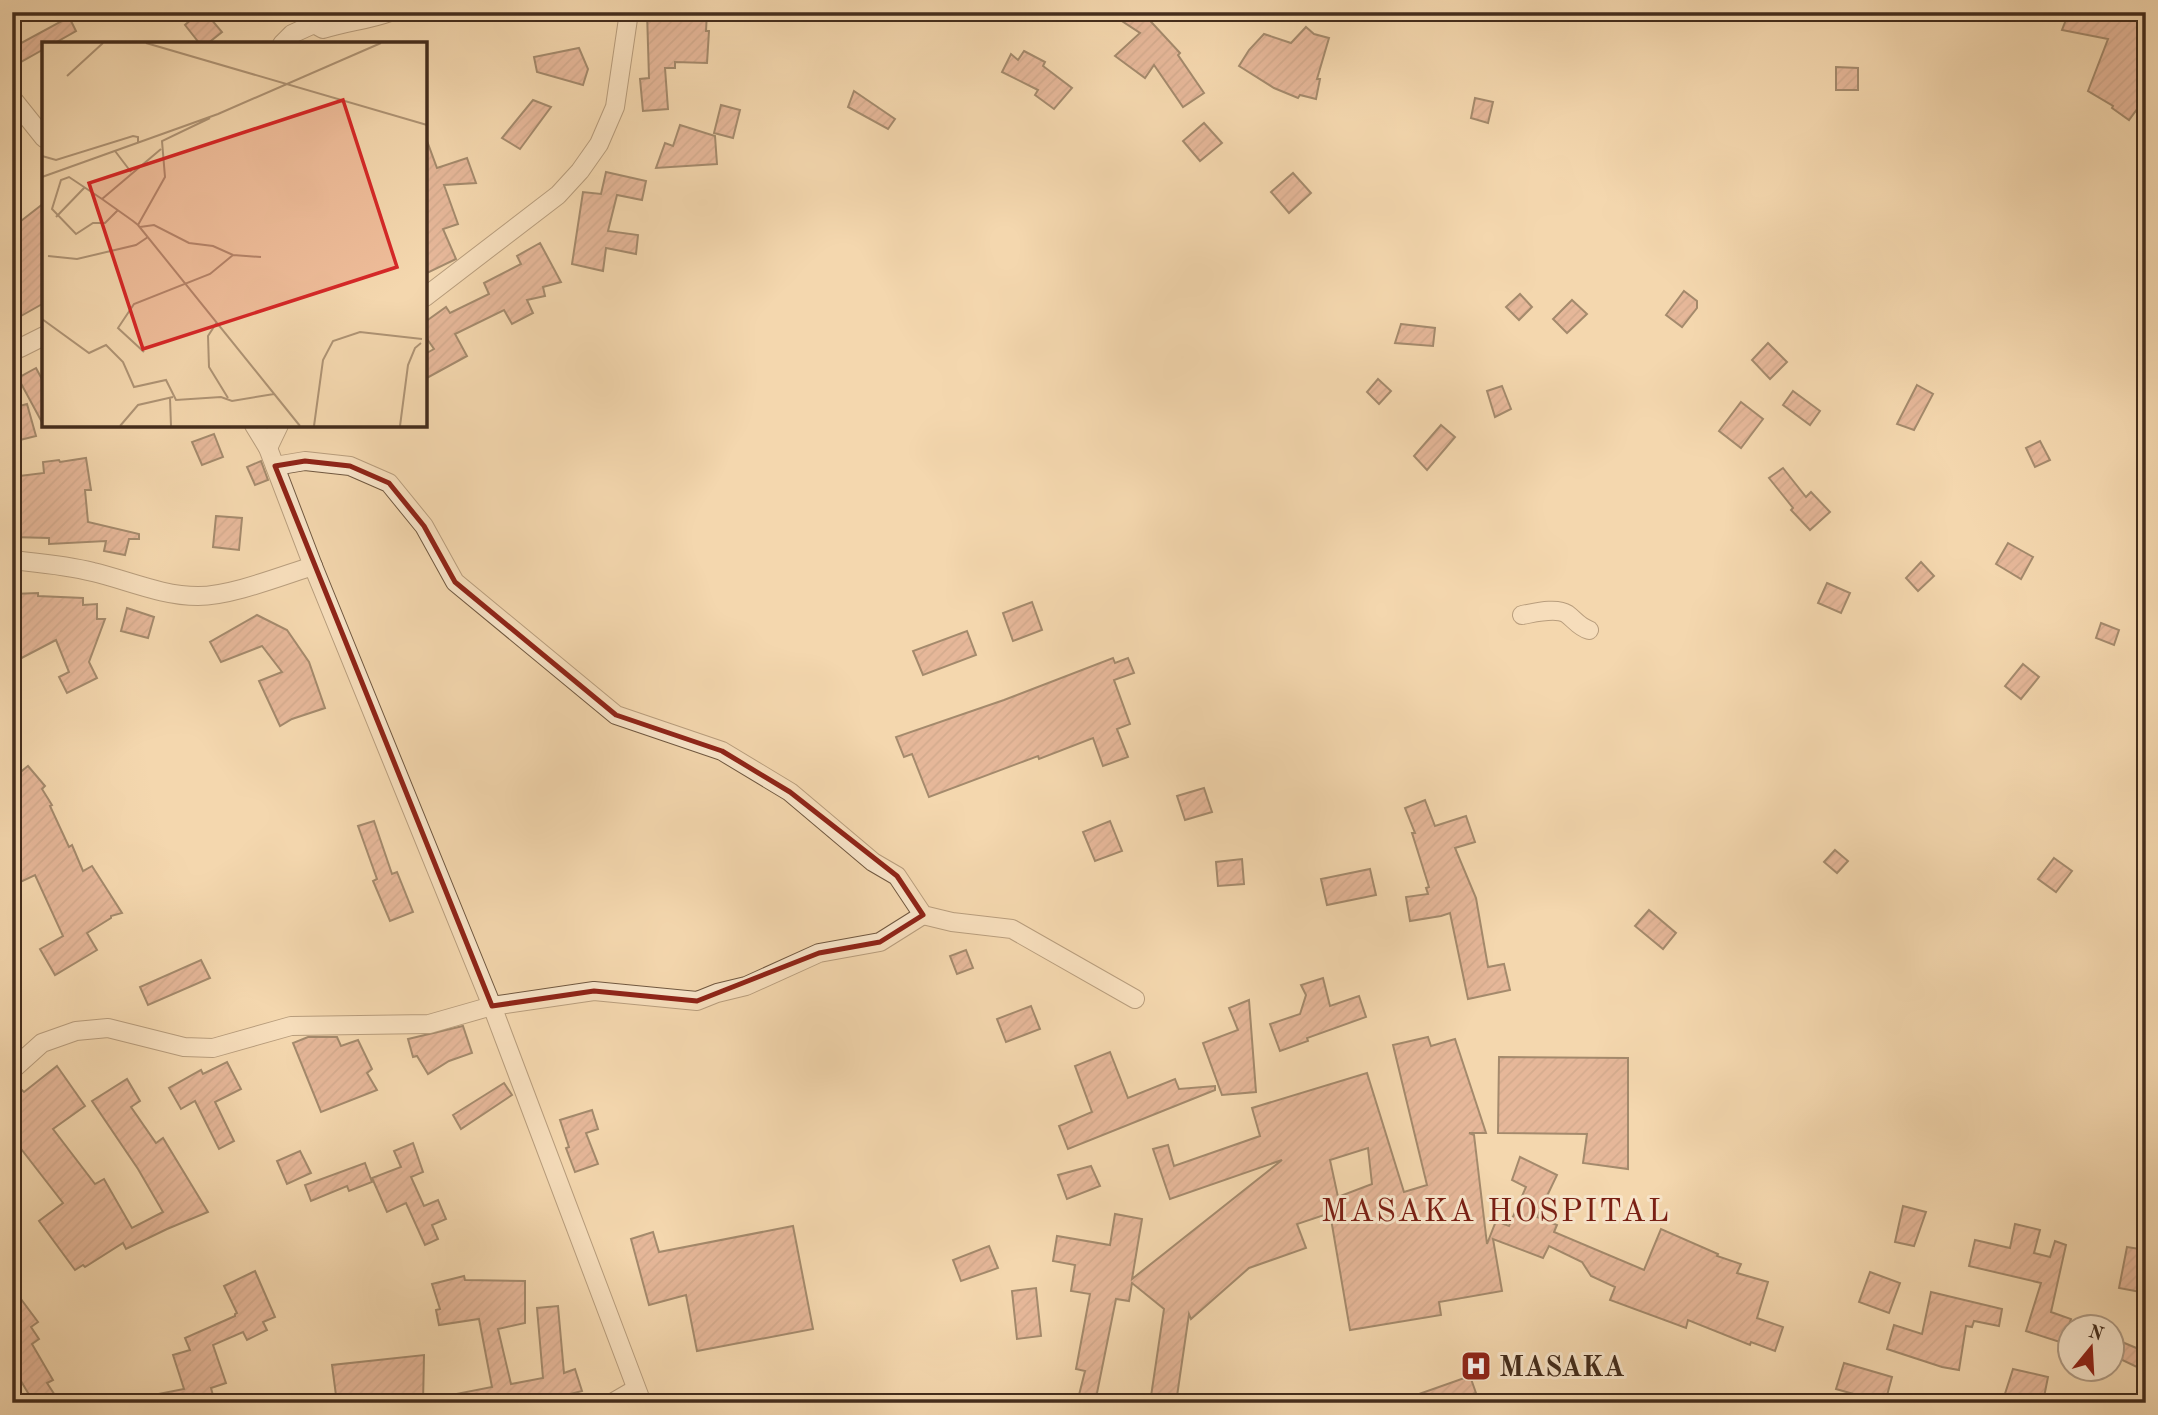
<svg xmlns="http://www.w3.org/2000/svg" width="2158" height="1415" font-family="'Old Standard TT',serif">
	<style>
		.building { fill: url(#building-hatch); stroke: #442d1c; stroke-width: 2; fill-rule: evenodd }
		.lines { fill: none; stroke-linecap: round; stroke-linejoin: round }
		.minor-casing { stroke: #705840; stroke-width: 20 }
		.minor { stroke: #f8e5ca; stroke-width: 18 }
		.marked { fill: none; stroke: #8f2418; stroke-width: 5; stroke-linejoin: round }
		.labels { text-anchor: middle; stroke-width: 6; stroke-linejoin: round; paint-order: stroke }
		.poi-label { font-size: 28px; font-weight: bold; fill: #442d1c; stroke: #f8e5ca; text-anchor: start }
		.quarter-label { font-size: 32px; letter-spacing: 2px; fill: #7a1f14; stroke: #f8e5ca }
		.inset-road { fill: none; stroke: #ae9374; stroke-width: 2 }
		.view { fill: #d62828; fill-opacity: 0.15; stroke: #d62828; stroke-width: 3.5 }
		.inset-edge { fill: none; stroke: #442d1c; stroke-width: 3.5 }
	</style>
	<defs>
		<pattern id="building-hatch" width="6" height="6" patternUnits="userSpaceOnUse" patternTransform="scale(1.75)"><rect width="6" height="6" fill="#d5917f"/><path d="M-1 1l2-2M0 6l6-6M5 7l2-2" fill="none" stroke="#ae7767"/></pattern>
	</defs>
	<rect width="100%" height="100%" fill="#f4d7ae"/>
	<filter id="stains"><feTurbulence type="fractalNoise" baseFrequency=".00286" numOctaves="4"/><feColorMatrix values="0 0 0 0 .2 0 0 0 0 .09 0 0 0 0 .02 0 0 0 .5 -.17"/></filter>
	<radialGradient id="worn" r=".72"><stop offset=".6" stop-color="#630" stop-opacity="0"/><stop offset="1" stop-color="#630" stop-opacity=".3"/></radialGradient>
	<g class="building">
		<polygon points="200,12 205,12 222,32 207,44 200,44 185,25"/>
		<polygon points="647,12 707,12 706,31 709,31 707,63 675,62 675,68 665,68 668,109 643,111 640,79 649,78"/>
		<polygon points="1108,12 1142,12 1180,53 1178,55 1204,93 1183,107 1154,65 1145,78 1115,56 1140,33"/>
		<polygon points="2069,12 2146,12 2146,97 2129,120 2112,108 2113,106 2088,91 2108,39 2062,30"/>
		<polygon points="69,17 76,31 53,44 44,44 44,49 19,63 12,48"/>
		<polygon points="1306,27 1314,34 1329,38 1317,79 1320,79 1316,99 1300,95 1298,98 1274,88 1239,66 1249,50 1264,34 1291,43"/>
		<polygon points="579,48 588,69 583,85 537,72 534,57"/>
		<polygon points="1024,51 1045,62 1043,66 1072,88 1054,109 1035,95 1038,90 1002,72 1011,54 1018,60"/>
		<polygon points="1836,67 1858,68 1858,90 1836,90"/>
		<polygon points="854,91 895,119 888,129 848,107"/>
		<polygon points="1475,98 1493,102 1488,123 1471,118"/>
		<polygon points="533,100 551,107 520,149 502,138"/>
		<polygon points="721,105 740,110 733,138 714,133"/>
		<polygon points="1204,123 1222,143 1200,161 1183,141"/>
		<polygon points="680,125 715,136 717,164 656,168 665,143 673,146"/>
		<polygon points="425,141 427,141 437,168 467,158 476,183 444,185 458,224 443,229 456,259 425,274"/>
		<polygon points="606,172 646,181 642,200 617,195 608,231 638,235 636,254 606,248 603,271 572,264 583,192 601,194"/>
		<polygon points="1293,173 1311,193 1289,213 1271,192"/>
		<polygon points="44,203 44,303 21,316 12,300 12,228"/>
		<polygon points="540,243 561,282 543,287 545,296 527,300 533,313 512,324 504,310 455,334 467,356 425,379 425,354 434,349 425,336 425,322 446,307 450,313 489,294 484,283 521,264 517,256"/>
		<polygon points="1684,291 1697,301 1697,308 1682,327 1666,315"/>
		<polygon points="1520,294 1532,307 1519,320 1506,307"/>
		<polygon points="1572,300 1587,314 1567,333 1553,319"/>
		<polygon points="1401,324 1435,328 1433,346 1395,343"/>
		<polygon points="1768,343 1787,362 1770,379 1752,360"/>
		<polygon points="36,368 44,383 44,426 18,378"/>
		<polygon points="1378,379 1391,391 1379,404 1367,392"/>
		<polygon points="1917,385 1933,394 1914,430 1897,424"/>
		<polygon points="1502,386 1511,409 1495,417 1487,391"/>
		<polygon points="1793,391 1820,411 1810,425 1783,405"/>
		<polygon points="1741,402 1763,419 1741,448 1719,431"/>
		<polygon points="27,404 36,436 12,442 12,408"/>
		<polygon points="1441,425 1455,437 1427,470 1414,456"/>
		<polygon points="214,434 223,457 202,465 192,442"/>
		<polygon points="2040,441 2050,460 2035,467 2026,448"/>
		<polygon points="86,458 91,490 85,490 88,522 139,534 139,539 129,539 125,555 104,551 106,541 49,544 49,538 12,537 12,477 44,473 43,462 59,460 60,462"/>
		<polygon points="261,461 268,480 255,485 247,467"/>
		<polygon points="1783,468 1806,497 1811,492 1830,512 1810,530 1791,510 1793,508 1769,478"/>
		<polygon points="216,516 242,518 239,550 213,547"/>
		<polygon points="2008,543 2033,557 2021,579 1996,564"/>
		<polygon points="1921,562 1934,576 1918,591 1906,578"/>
		<polygon points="1827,583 1850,593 1841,613 1818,603"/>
		<polygon points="38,593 38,596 83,598 83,605 97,604 97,619 105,619 89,662 97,678 67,693 59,677 69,672 56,640 12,663 12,594"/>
		<polygon points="1032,602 1042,630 1013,641 1003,613"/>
		<polygon points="127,608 154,617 148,638 121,631"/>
		<polygon points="257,615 287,630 309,662 325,708 292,719 280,726 259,681 282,672 262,646 221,662 210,642"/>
		<polygon points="2101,623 2119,630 2114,645 2096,638"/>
		<polygon points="967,631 976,655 923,675 913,651"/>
		<polygon points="1113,658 1115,663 1128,658 1134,673 1114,680 1130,724 1117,729 1128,757 1103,766 1093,738 1039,759 1038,756 929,797 912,754 904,757 896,737 1004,700"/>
		<polygon points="2023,664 2039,677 2021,699 2005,686"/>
		<polygon points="28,766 45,786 42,789 52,805 50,806 69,847 72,845 83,871 92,866 122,913 111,916 111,918 87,933 97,950 55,975 40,949 63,936 35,875 12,886 12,779"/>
		<polygon points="1204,788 1212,812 1185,820 1177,796"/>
		<polygon points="1425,800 1435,826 1466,816 1475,842 1455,848 1476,898 1488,967 1504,964 1510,990 1468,999 1450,913 1441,916 1410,921 1406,897 1428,894 1426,888 1429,887 1412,833 1415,833 1405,808"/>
		<polygon points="374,821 392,874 397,872 413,912 390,921 373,881 377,879 358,826"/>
		<polygon points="1110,821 1122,851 1095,861 1083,832"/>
		<polygon points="1835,850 1848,861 1837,873 1824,862"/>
		<polygon points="2054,858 2072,871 2056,892 2038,879"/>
		<polygon points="1242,859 1244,884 1218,886 1216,862"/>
		<polygon points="1370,869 1376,895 1327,905 1321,879"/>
		<polygon points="1649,910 1676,933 1663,949 1635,926"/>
		<polygon points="966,950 973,968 957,974 950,956"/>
		<polygon points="201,960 210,978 148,1005 140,987"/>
		<polygon points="1323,978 1330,1006 1359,996 1366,1017 1307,1038 1308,1041 1280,1051 1270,1024 1300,1014 1306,995 1301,985"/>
		<polygon points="1249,1000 1256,1092 1222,1095 1203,1043 1238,1030 1229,1008"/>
		<polygon points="1031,1006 1040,1029 1006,1042 997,1019"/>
		<polygon points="463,1026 472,1053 449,1061 428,1074 417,1056 413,1057 408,1039"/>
		<polygon points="308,1037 337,1037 341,1046 358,1040 372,1069 367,1073 377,1090 321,1112 293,1043"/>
		<path d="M1428 1037 1431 1046 1455 1039 1486 1133H1469L1474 1135 1487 1244 1496 1221 1509 1226 1526 1187 1512 1180 1520 1157 1557 1175 1537 1217 1557 1225 1554 1232 1644 1270 1661 1229 1718 1254 1717 1256 1741 1264 1737 1273 1768 1282 1757 1318 1783 1327 1775 1351 1751 1342 1750 1345 1688 1320 1686 1328 1610 1300 1615 1287 1591 1276 1582 1262 1549 1246 1543 1258 1493 1239 1502 1291 1439 1302 1441 1315 1350 1330 1330 1213 1297 1224 1306 1248 1249 1268 1191 1319 1189 1314 1176 1403H1150L1164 1309 1132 1283 1129 1301 1116 1299 1095 1403H1077L1085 1371 1076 1369 1090 1294 1071 1291 1075 1265 1053 1261 1057 1236 1110 1245 1115 1214 1142 1219 1132 1279 1282 1160 1170 1199 1153 1149 1168 1145 1174 1166 1260 1136 1252 1108 1367 1073 1404 1192 1427 1185 1393 1045ZM1368 1148 1372 1184 1338 1197 1330 1160Z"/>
		<polygon points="1110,1052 1128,1098 1175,1079 1179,1089 1215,1086 1215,1090 1068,1149 1059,1126 1092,1112 1075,1066"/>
		<polygon points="1499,1057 1628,1058 1628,1169 1583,1163 1587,1134 1498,1133"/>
		<polygon points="227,1062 241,1089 215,1102 234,1141 219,1149 195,1101 181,1109 169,1088 201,1070 203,1074"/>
		<polygon points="57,1066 85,1106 53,1129 95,1184 104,1179 132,1228 163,1212 138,1169 92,1101 127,1079 140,1101 131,1107 156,1143 163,1138 208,1212 167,1229 126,1249 123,1243 85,1267 83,1265 75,1270 39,1221 63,1203 18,1145 12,1148 12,1081 24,1092"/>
		<polygon points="504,1083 512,1095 461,1129 453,1115"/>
		<polygon points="592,1110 598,1129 586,1133 598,1164 575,1172 566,1148 569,1147 560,1120"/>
		<polygon points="413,1143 423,1172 411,1177 424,1206 438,1200 446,1219 432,1225 438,1239 425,1245 406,1203 387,1212 372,1178 401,1167 394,1151"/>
		<polygon points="300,1151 311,1173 287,1184 277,1161"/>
		<polygon points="365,1163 372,1182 349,1191 347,1186 311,1201 305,1185"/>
		<polygon points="1091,1166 1100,1186 1067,1199 1058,1175"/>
		<polygon points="1903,1206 1926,1212 1914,1246 1895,1242"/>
		<polygon points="2015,1224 2040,1230 2034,1253 2050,1257 2055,1241 2066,1245 2051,1312 2071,1319 2063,1343 2026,1331 2041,1283 1969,1266 1975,1240 2010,1248"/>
		<polygon points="793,1226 813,1329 697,1351 686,1295 649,1305 631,1239 653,1232 659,1252"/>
		<polygon points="989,1246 998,1268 961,1281 953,1260"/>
		<polygon points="2127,1247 2146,1250 2146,1293 2119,1288"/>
		<polygon points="255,1271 275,1317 263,1322 267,1330 247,1340 243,1332 213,1345 226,1383 211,1388 215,1403 153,1403 153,1395 184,1389 173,1355 190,1350 185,1338 235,1316 235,1314 237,1313 224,1286"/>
		<polygon points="1870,1272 1900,1283 1889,1313 1859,1302"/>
		<polygon points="464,1276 465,1280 525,1281 525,1323 498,1329 511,1384 543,1378 537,1308 558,1306 564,1373 575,1369 582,1391 547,1400 522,1403 451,1403 451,1395 492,1387 479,1319 439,1325 436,1310 440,1309 432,1284"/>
		<polygon points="12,1287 38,1322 31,1327 39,1339 32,1344 53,1380 47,1383 60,1403 34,1403 12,1366"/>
		<polygon points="1036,1288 1041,1336 1017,1339 1012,1291"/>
		<polygon points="1931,1292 2002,1309 1999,1326 1974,1321 1972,1327 1966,1326 1959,1370 1942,1367 1887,1349 1894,1325 1922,1334"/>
		<polygon points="2122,1342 2146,1352 2146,1360 2139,1368 2116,1357"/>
		<polygon points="424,1355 423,1403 337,1403 332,1365"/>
		<polygon points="1844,1363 1892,1377 1885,1403 1836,1389"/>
		<polygon points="2013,1369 2048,1377 2044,1397 2034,1395 2032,1403 2002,1403"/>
		<polygon points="1470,1376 1476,1393 1464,1397 1466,1403 1402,1403 1402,1400"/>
	</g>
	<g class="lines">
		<g class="minor-casing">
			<g id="minor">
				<path d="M282 44 292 34 314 24 323 29C345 22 368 20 390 12"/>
				<polyline points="12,98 44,138"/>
				<polyline points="425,297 558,195 580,171 599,144 615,107 629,12"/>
				<polyline points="12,341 20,348 44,336"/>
				<polyline points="254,425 268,448 313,566 492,1006 642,1403"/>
				<polyline points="268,448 279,425"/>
				<polyline points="275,466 305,461 350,466 389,483 424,526 455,582 616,715 722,751 790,792 873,862 897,876 923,915 952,922 1012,929 1135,999"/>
				<path d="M12 560C39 563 66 565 93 572 127 580 162 596 198 596 231 596 281 576 313 566"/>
				<path d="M1522 615C1534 613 1556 607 1567 614 1575 620 1579 627 1589 630"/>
				<polyline points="12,1070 42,1043 76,1031 108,1028 184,1047 213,1048 291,1026 429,1024 492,1006 594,991 697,1001 717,993 746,986 819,953 880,942 923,915"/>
				<polyline points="612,1403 636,1389"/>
			</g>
		</g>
		<use href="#minor" class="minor"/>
	</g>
	<path d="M0 0H2158V1415H0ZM305 461 350 466 389 483 424 526 455 582 616 715 722 751 790 792 897 876 923 915 880 942 819 953 697 1001 594 991 492 1006 275 466Z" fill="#f4d7ae" fill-opacity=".55" fill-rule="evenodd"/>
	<path class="marked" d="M305 461 350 466 389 483 424 526 455 582 616 715 722 751 790 792 897 876 923 915 880 942 819 953 697 1001 594 991 492 1006 275 466Z"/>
	<defs>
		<g id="hospital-square" transform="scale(1.575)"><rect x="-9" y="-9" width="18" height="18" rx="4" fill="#8f2418" stroke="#f8e5ca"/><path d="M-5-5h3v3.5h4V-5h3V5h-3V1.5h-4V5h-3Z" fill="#fff"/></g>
	</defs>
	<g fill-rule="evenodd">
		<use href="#hospital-square" x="1476" y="1366"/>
	</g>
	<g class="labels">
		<g class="poi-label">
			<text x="1499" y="1376">MASAKA</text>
		</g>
		<g class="quarter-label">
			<text x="1496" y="1221">MASAKA HOSPITAL</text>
		</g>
	</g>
	<g transform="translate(42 42)">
		<rect width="385" height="385" fill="#f4d7ae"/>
		<path class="inset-road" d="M104 1 385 83M25 34 61 1M73 109 89 130M0 114 14 118 91 94 96 95V100M0 135 176 72 339 1M60 157 119 107M76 168 63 181H51L34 192 10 167 19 138 27 135 60 157 91 179 96 183 258 384M14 175 43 145M96 183 123 135 120 99 168 76M98 185 112 183 147 201 171 204 191 213 219 215M6 214 35 217 94 203 106 195M0 277 47 311 64 303 81 320 92 345 124 338 134 358 179 355 190 359 232 352M175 280 166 294 167 325 186 356M102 310 76 286 92 262 168 232 191 213M128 356 129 384M78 384 96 363 131 355M272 384 281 318 291 299 318 290 380 297M358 384 366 323 373 306 379 301"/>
		<path class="view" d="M301 58 355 225 101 307 47 141Z"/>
		<rect width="385" height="385" class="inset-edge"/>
	</g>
	<rect width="2158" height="1415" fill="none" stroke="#f4d7ae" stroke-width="42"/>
	<rect x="14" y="14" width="2130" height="1387" fill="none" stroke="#442d1c" stroke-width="3.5"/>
	<rect x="21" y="21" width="2116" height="1373" fill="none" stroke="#442d1c" stroke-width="2"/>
	<g transform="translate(2091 1348) rotate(18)"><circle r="33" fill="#f8e5ca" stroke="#b09b84" stroke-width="2"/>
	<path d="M0-5L12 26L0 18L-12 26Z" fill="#8f2418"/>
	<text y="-10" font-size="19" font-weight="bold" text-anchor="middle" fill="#442d1c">N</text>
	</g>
	<rect width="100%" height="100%" filter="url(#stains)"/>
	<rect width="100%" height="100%" fill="url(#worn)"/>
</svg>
